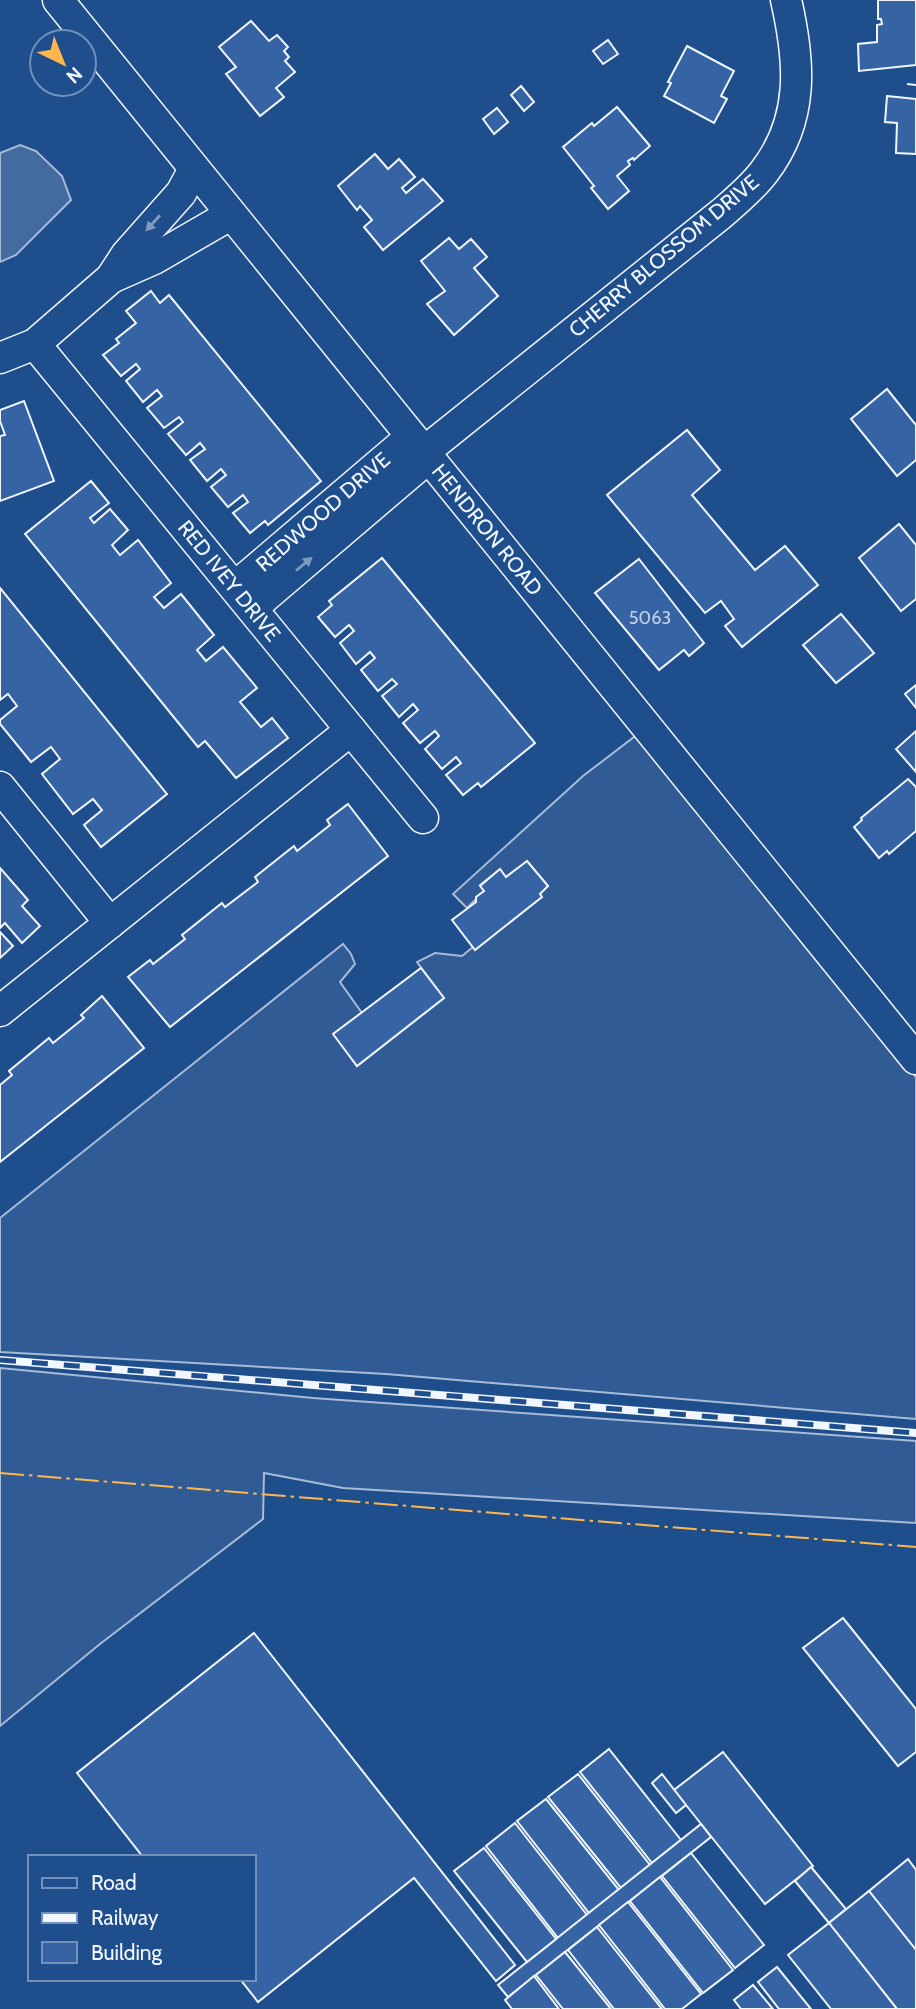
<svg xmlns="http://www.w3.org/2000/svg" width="916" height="2009" font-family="Cabin,sans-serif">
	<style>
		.built { fill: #305b95; stroke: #a8bbd7; stroke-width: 2 }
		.water { fill: #446ba0; stroke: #a8bbd7; stroke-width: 2 }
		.building { fill: #3563a3; stroke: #f2f6ff; stroke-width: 2 }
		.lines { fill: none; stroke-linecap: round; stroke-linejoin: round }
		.minor-casing { stroke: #f2f6ff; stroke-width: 33 }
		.minor { stroke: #1f4e8c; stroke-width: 30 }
		.rail-casing { stroke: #f2f6ff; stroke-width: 8 }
		.rail { stroke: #1f4e8c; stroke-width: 5; stroke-dasharray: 16; stroke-linecap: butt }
		.fence { stroke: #f2f6ff; stroke-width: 2; stroke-dasharray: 9 3.5; stroke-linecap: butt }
		.power { stroke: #ffb74d; stroke-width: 2; stroke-dasharray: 24 5 3.5 5; stroke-linecap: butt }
		.oneway { fill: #7e9ac0 }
		.labels { text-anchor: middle; stroke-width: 5; stroke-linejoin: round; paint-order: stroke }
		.number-label { font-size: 18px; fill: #c3d1e8 }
		.street-label { font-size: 21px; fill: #f2f6ff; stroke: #1f4e8c }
	</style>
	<rect width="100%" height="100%" fill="#1f4e8c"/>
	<g class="built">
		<polygon points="638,734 916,1077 916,1419 386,1374 0,1352 0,1218 343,944 351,954 355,964 340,982 362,1013 334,1034 357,1066 444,998 417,962 435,953 462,956 548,886 527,861 506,877 499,870 480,885 484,891 467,908 453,894 583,776"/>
		<polygon points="0,1368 313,1398 916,1441 916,1523 343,1488 264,1473 263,1519 100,1644 0,1726"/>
	</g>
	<polygon class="water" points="20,145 36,151 62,176 71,200 16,255 0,262 0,153"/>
	<g class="building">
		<polygon points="878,0 916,0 916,65 859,71 858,44 877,42 877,25 882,24 881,19 878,19"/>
		<polygon points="251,21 269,41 277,35 288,47 284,51 289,57 285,61 295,72 276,88 284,97 260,116 226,74 236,67 219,47"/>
		<polygon points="608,40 618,54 603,64 593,51"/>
		<polygon points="687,46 734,71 721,96 727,99 714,123 664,96 671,83 668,82"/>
		<polygon points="521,86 534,102 524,111 511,95"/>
		<polygon points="887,96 916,99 916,154 896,153 897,123 885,122"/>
		<polygon points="617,107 650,146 634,160 633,158 628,161 630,165 617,176 629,191 608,209 591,188 594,186 563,147 592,123 594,126"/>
		<polygon points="497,108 508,122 494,134 483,119"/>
		<polygon points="375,154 388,169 399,159 415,177 402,188 406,193 423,179 443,201 383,250 364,227 372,220 360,206 357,210 338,186"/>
		<polygon points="449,238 459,249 471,239 487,257 474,268 498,296 454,335 427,304 445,291 421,261"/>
		<polygon points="151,291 160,303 169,295 321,481 268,525 265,521 250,533 233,513 248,502 243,495 228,507 211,487 226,475 221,469 207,481 190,460 205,449 200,443 186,455 168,434 183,422 179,417 164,428 147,408 162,396 157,390 143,402 126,381 140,369 136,364 121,376 103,355 119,343 116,339 136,323 126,311"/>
		<polygon points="887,389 916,425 916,460 897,476 851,419"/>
		<polygon points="24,401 54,481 0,501 0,436 5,435 0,421 0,410"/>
		<polygon points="687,430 720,470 692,495 755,570 785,546 818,585 742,647 725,626 734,619 721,601 705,613 607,495"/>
		<polygon points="91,481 109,503 90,518 94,523 110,509 128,530 112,545 120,555 138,540 171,583 154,597 164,608 181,594 214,635 197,650 206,661 223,647 257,688 240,702 261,727 272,718 288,738 236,778 205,741 198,747 25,534"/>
		<polygon points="899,524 916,545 916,599 901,611 859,558"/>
		<polygon points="382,558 535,743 481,787 478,783 463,795 446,775 461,763 456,757 442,769 425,749 439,736 435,731 420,743 403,723 418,710 413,704 399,717 382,696 397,684 392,679 378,691 361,670 375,658 370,652 356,664 340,643 354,631 349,625 335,637 318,617 332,605 329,601"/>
		<polygon points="639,559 704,643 689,656 684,650 659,670 595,593"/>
		<polygon points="0,588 167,794 101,847 84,825 102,810 93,799 73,814 42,774 60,759 51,747 31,762 0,724 0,720 17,706 8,694 0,700"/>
		<polygon points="841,614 874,653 836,683 803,645"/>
		<polygon points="916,685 916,708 905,694"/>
		<polygon points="916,731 916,772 896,749"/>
		<polygon points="908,779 916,787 916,831 889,854 887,851 879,858 854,827 862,820 861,818"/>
		<polygon points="348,804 388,856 170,1027 128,977 150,960 153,964 185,939 182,935 222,903 225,907 258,882 255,877 294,846 297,851 330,825 327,820"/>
		<polygon points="527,861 548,886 540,894 542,897 475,950 452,920 476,902 476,897 484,891 480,886 500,869 506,877"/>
		<polygon points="0,868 28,900 22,906 40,926 22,943 5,923 0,928"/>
		<polygon points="0,932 13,946 0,958"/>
		<polygon points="421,968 444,998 357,1066 333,1034"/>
		<polygon points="102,996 144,1048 0,1162 0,1085 12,1075 9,1071 49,1038 53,1043 84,1018 81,1015"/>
		<polygon points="843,1618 916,1709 916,1752 898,1766 803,1648"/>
		<polygon points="254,1633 515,1965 496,1981 414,1878 258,2002 240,1979 254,1979 254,1857 143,1857 77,1773"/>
		<polygon points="609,1749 681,1840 652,1863 580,1772"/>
		<polygon points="723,1752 813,1866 765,1904 674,1790"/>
		<polygon points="578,1774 650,1865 621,1888 548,1797"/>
		<polygon points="662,1774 686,1805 676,1813 652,1783"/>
		<polygon points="546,1799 619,1890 589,1913 517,1821"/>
		<polygon points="515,1823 587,1915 558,1938 486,1846"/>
		<polygon points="701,1824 711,1837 508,1997 498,1985"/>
		<polygon points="484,1848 556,1939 527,1962 454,1871"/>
		<polygon points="691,1853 764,1945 735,1968 662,1876"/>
		<polygon points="908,1859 916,1870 916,1950 869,1891"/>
		<polygon points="811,1867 846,1909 829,1923 795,1881"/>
		<polygon points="660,1877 733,1970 703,1993 630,1901"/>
		<polygon points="869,1891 916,1950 916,2009 897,2009 829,1923"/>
		<polygon points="628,1902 701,1994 682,2009 665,2009 599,1925"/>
		<polygon points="829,1923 897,2009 831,2009 788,1955"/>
		<polygon points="597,1927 662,2009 614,2009 568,1950"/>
		<polygon points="565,1952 611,2009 563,2009 536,1975"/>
		<polygon points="777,1967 811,2009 779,2009 758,1982"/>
		<polygon points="534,1976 559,2009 512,2009 505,2000"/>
		<polygon points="753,1985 773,2009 741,2009 734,2000"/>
	</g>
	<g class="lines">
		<g class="minor-casing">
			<g id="minor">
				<polyline points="58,0 916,1059"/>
				<polyline points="111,278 126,255 181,193 194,169"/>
				<polyline points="35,344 423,818"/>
				<polyline points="0,358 35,344 111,278 154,259 230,215"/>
				<path d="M424 452 721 214C736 201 752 188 764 172 805 119 800 61 786 0"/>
				<polyline points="235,587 411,437"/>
				<polyline points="252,608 428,458"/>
				<polyline points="0,787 110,923"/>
				<polyline points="0,1011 351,730"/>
			</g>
		</g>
		<use href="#minor" class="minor"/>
		<g class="rail-casing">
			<polyline id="rail" points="0,1360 916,1433"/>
		</g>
		<use href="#rail" class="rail"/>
		<polyline class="fence" points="907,84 916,85"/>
		<polyline class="power" points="0,1473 916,1547"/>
	</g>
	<defs><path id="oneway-solid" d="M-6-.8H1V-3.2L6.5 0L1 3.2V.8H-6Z" transform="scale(1.75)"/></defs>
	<g class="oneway">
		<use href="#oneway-solid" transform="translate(153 223) rotate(132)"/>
		<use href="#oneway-solid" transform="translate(304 564) rotate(-40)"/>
	</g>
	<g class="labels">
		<g class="number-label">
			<text x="650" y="624">5063</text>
		</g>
		<g class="street-label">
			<text transform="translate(664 256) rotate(-40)" y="7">CHERRY BLOSSOM DRIVE</text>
			<text transform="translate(323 512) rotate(-41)" y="7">REDWOOD DRIVE</text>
			<text transform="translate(487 530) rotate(51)" y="7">HENDRON ROAD</text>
			<text transform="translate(229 581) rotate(51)" y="7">RED IVEY DRIVE</text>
		</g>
	</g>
	<rect x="28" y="1855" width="228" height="126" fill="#1f4e8c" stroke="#7391ba" stroke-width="2"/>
	<rect x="42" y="1878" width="35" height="10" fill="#1f4e8c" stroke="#7391ba" stroke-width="2"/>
	<text x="91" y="1890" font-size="21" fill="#f2f6ff">Road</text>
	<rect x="42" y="1913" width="35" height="10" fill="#f2f6ff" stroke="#7391ba" stroke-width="2"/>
	<text x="91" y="1925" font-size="21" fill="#f2f6ff">Railway</text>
	<rect x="42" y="1942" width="35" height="21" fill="#3563a3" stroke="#7391ba" stroke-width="2"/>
	<text x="91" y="1960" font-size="21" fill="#f2f6ff">Building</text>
	<g transform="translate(63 63) rotate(137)"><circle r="33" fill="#1f4e8c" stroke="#7391ba" stroke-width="2"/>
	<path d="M0-5L12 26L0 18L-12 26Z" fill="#ffb74d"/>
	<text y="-10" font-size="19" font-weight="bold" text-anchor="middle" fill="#f2f6ff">N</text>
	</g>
</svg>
